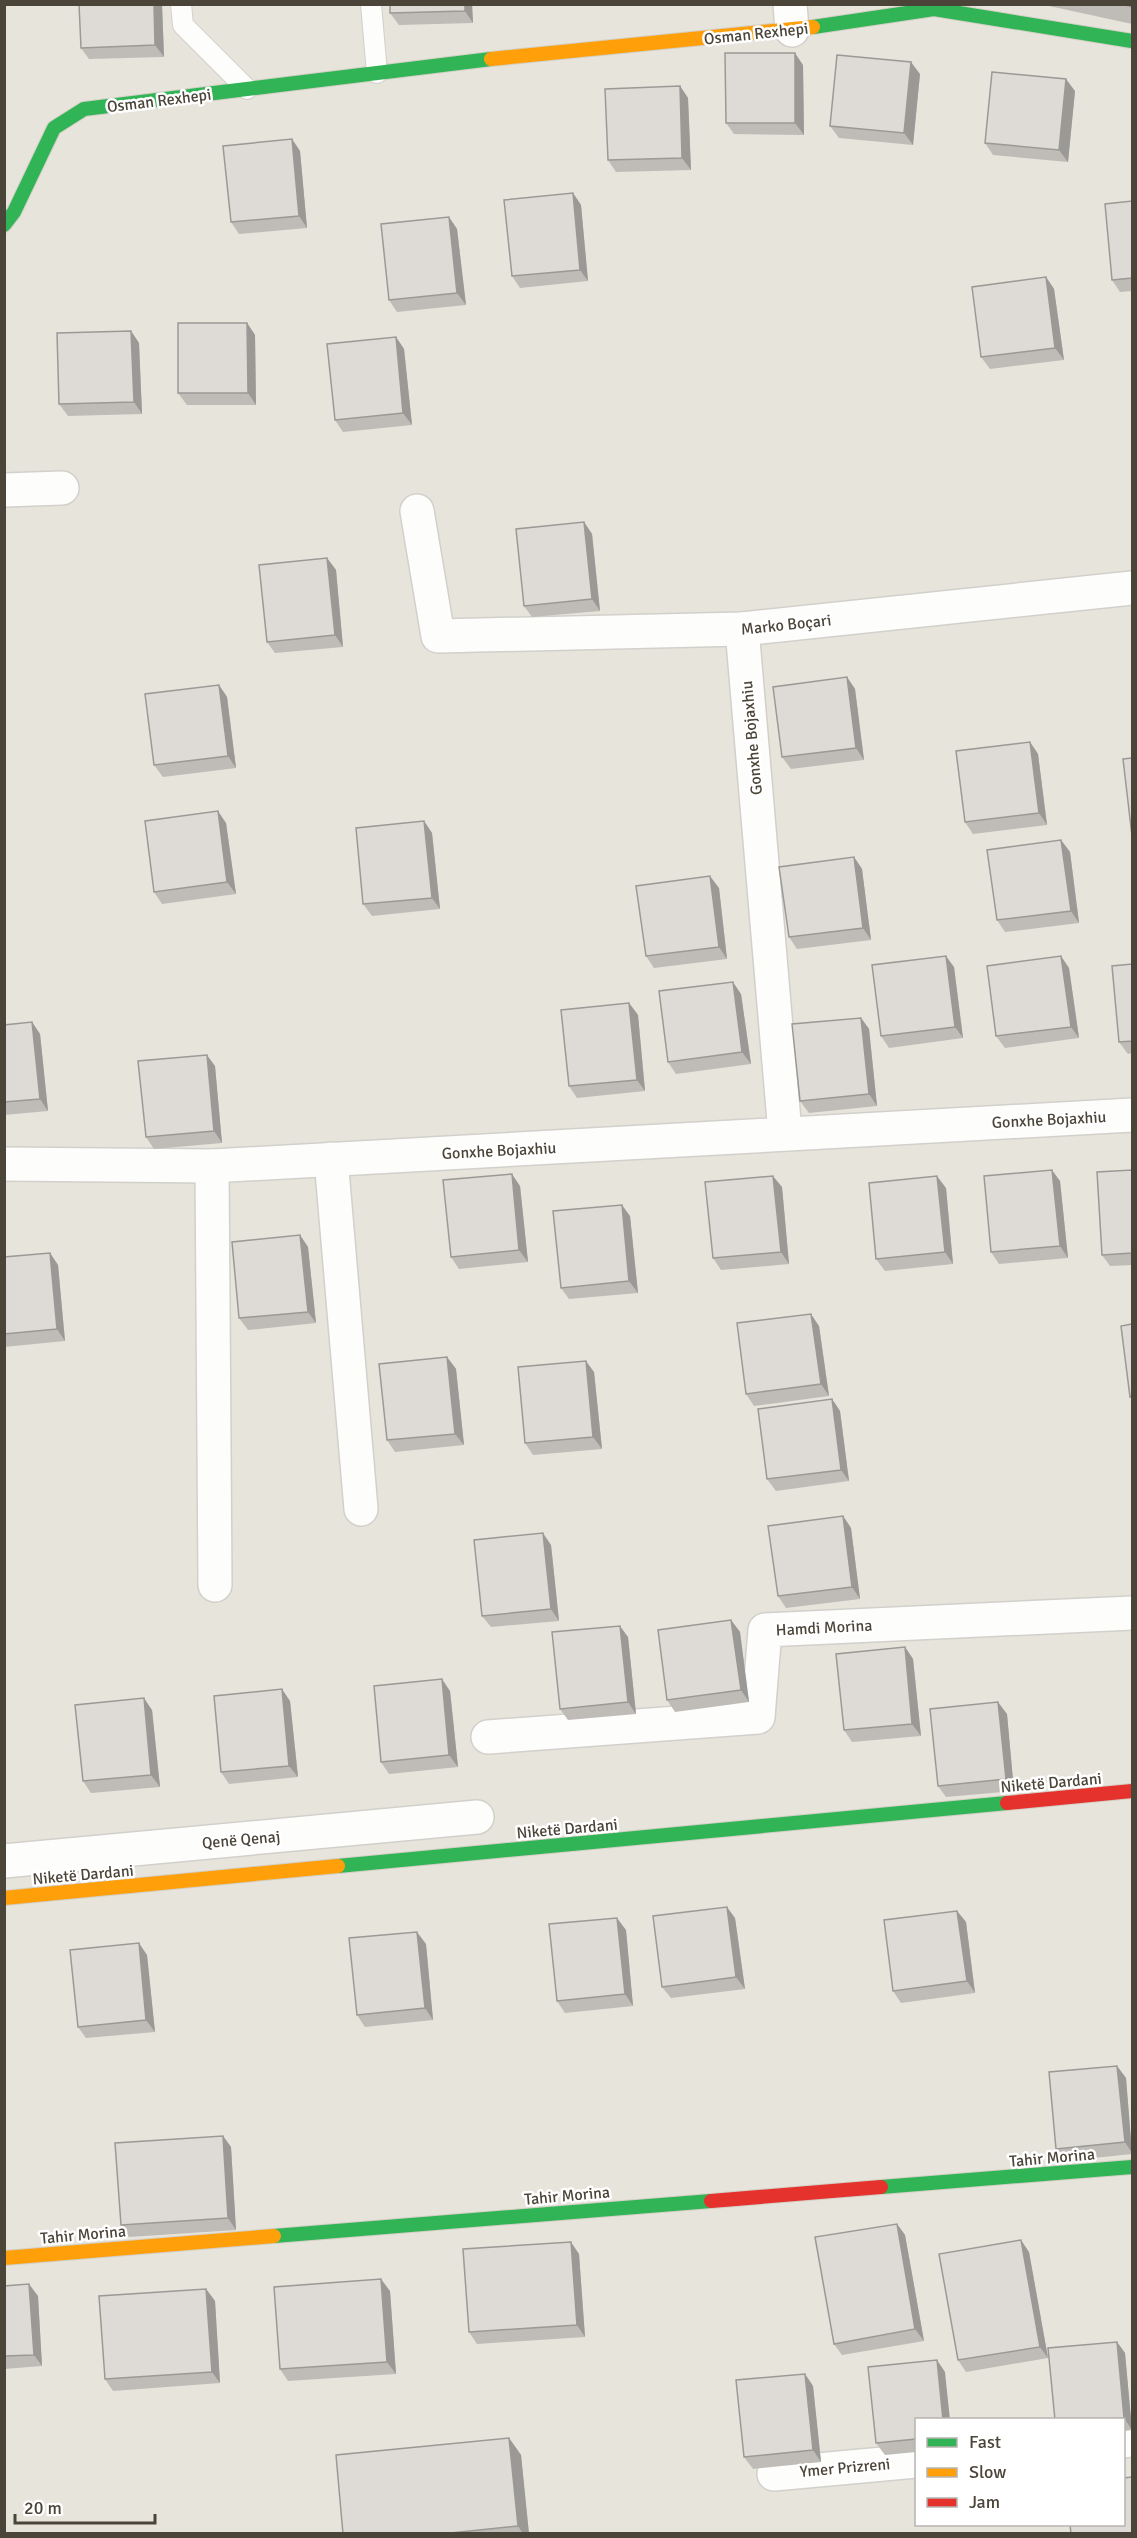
<svg xmlns="http://www.w3.org/2000/svg" width="1137" height="2538" font-family="Signika,sans-serif">
	<style>
		.residential { fill: #e7e4dc; fill-rule: evenodd }
		.lines { fill: none; stroke-linecap: round; stroke-linejoin: round }
		.lane-casing { stroke: #d2d0cb; stroke-width: 22 }
		.street-casing { stroke: #d2d0cb; stroke-width: 36 }
		.fast-casing { stroke: #d3cfc5; stroke-width: 16 }
		.slow-casing { stroke: #d3cfc5; stroke-width: 16 }
		.jam-casing { stroke: #d3cfc5; stroke-width: 16 }
		.lane { stroke: #fdfdfc; stroke-width: 20 }
		.street { stroke: #fdfdfc; stroke-width: 33 }
		.fast { stroke: #30b455; stroke-width: 14 }
		.slow { stroke: #ff9f0a; stroke-width: 14 }
		.jam { stroke: #e5322d; stroke-width: 14 }
		.wall { fill: #bfbcb8 }
		.shaded-wall { fill: #9b9996 }
		.building { fill: #dedbd6; stroke: #9b9996; stroke-width: 1.5 }
		.labels { text-anchor: middle; stroke-width: 5; stroke-linejoin: round; paint-order: stroke }
		.street-label { font-size: 16px; fill: #4b4439; stroke: #fff }
	</style>
	<rect width="100%" height="100%" fill="#f4f2ee"/>
	<path class="residential" d="M5 5H1132V2533L5 2534ZM916 2420H1124V2524H916Z"/>
	<g class="lines">
		<g class="lane-casing">
			<g id="lane">
				<polyline points="181,4 183,25 247,89"/>
				<polyline points="371,4 377,73"/>
			</g>
		</g>
		<g class="street-casing">
			<g id="street">
				<polyline points="790,4 792,30"/>
				<polyline points="4,490 62,488"/>
				<polyline points="417,511 438,636 742,629 1132,588"/>
				<polyline points="742,629 785,1133"/>
				<polyline points="331,1159 361,1509"/>
				<polyline points="4,1164 212,1166 1132,1115"/>
				<polyline points="212,1166 215,1585"/>
				<polyline points="488,1737 758,1717 765,1630 1132,1613"/>
				<polyline points="4,1861 477,1817"/>
				<polyline points="1124,2441 1132,2440"/>
				<polyline points="774,2474 916,2461"/>
			</g>
		</g>
		<g class="fast-casing">
			<g id="fast">
				<polyline points="813,27 934,9 1132,41"/>
				<polyline points="4,225 14,212 54,128 84,109 491,59"/>
				<polyline points="338,1866 1007,1803"/>
				<polyline points="881,2187 1132,2167"/>
				<polyline points="274,2236 711,2201"/>
			</g>
		</g>
		<g class="slow-casing">
			<g id="slow">
				<polyline points="491,59 813,27"/>
				<polyline points="4,1898 338,1866"/>
				<polyline points="4,2258 274,2236"/>
			</g>
		</g>
		<g class="jam-casing">
			<g id="jam">
				<polyline points="1007,1803 1132,1791"/>
				<polyline points="711,2201 881,2187"/>
			</g>
		</g>
		<use href="#lane" class="lane"/>
		<use href="#street" class="street"/>
		<use href="#fast" class="fast"/>
		<use href="#slow" class="slow"/>
		<use href="#jam" class="jam"/>
	</g>
	<g class="wall">
		<polygon points="162,4 164,57 89,59 81,48"/>
		<polygon points="472,4 473,23 399,25 390,13"/>
		<polygon points="1040,4 1132,4 1132,24"/>
		<polygon points="803,65 804,135 734,134 726,123"/>
		<polygon points="920,74 913,145 839,138 830,126"/>
		<polygon points="680,86 688,98 691,170 616,172 608,160"/>
		<polygon points="1075,91 1068,162 993,155 985,143"/>
		<polygon points="292,139 300,151 307,228 239,234 231,222"/>
		<polygon points="573,193 581,205 588,281 520,288 512,276"/>
		<polygon points="1132,201 1132,291 1120,292 1112,280"/>
		<polygon points="449,217 457,229 466,305 397,312 389,300"/>
		<polygon points="1046,277 1054,289 1064,360 990,369 981,357"/>
		<polygon points="247,323 255,335 256,405 187,405 178,393"/>
		<polygon points="131,331 139,343 142,414 68,416 59,404"/>
		<polygon points="396,337 404,349 412,425 343,432 335,420"/>
		<polygon points="584,522 592,534 600,611 532,617 524,606"/>
		<polygon points="327,558 336,570 343,647 275,653 267,642"/>
		<polygon points="847,677 855,689 864,760 791,769 782,757"/>
		<polygon points="219,685 227,697 236,768 163,777 154,765"/>
		<polygon points="1030,742 1038,754 1047,825 973,834 965,822"/>
		<polygon points="424,821 432,833 440,909 372,916 363,904"/>
		<polygon points="226,823 236,894 162,904 154,892"/>
		<polygon points="1061,840 1070,852 1079,923 1005,932 997,920"/>
		<polygon points="854,857 862,869 871,940 797,949 789,937"/>
		<polygon points="719,888 727,959 654,968 646,956"/>
		<polygon points="1132,964 1132,1053 1128,1054 1119,1042"/>
		<polygon points="954,967 963,1038 889,1048 881,1036"/>
		<polygon points="1069,968 1079,1038 1005,1048 996,1036"/>
		<polygon points="741,994 751,1064 676,1074 668,1062"/>
		<polygon points="629,1003 638,1015 645,1091 577,1098 569,1086"/>
		<polygon points="861,1018 869,1029 877,1106 809,1113 800,1101"/>
		<polygon points="32,1022 40,1034 48,1111 4,1115 4,1025"/>
		<polygon points="215,1066 222,1143 154,1149 146,1137"/>
		<polygon points="1132,1170 1132,1265 1110,1266 1102,1255"/>
		<polygon points="1060,1181 1068,1258 999,1264 991,1252"/>
		<polygon points="520,1186 528,1262 459,1269 451,1257"/>
		<polygon points="782,1187 789,1264 721,1270 713,1258"/>
		<polygon points="946,1188 953,1264 885,1271 876,1259"/>
		<polygon points="630,1216 638,1293 569,1299 561,1288"/>
		<polygon points="300,1235 308,1247 316,1323 248,1330 239,1318"/>
		<polygon points="50,1253 58,1265 65,1341 4,1347 4,1257"/>
		<polygon points="819,1326 829,1396 754,1406 746,1394"/>
		<polygon points="447,1357 456,1369 464,1445 395,1452 387,1440"/>
		<polygon points="594,1372 602,1449 533,1455 525,1443"/>
		<polygon points="832,1399 840,1411 849,1481 776,1491 767,1479"/>
		<polygon points="843,1516 851,1528 860,1599 786,1608 778,1596"/>
		<polygon points="551,1545 559,1621 491,1627 482,1616"/>
		<polygon points="731,1620 740,1632 749,1702 675,1712 667,1700"/>
		<polygon points="628,1637 636,1714 568,1720 560,1709"/>
		<polygon points="905,1647 913,1659 921,1736 852,1742 844,1730"/>
		<polygon points="450,1691 458,1767 389,1774 381,1762"/>
		<polygon points="290,1701 298,1777 229,1784 221,1772"/>
		<polygon points="152,1710 160,1787 91,1793 83,1781"/>
		<polygon points="1007,1714 1014,1791 946,1797 938,1786"/>
		<polygon points="957,1911 966,1922 975,1993 901,2003 893,1991"/>
		<polygon points="735,1918 745,1989 671,1998 662,1987"/>
		<polygon points="626,1930 633,2006 565,2013 557,2001"/>
		<polygon points="426,1944 433,2020 365,2027 357,2015"/>
		<polygon points="147,1955 155,2032 86,2038 78,2027"/>
		<polygon points="1117,2066 1126,2078 1132,2154 1065,2161 1056,2149"/>
		<polygon points="223,2136 231,2147 236,2230 129,2237 121,2225"/>
		<polygon points="897,2224 905,2235 924,2341 842,2355 834,2344"/>
		<polygon points="1029,2252 1048,2358 966,2372 958,2360"/>
		<polygon points="579,2254 585,2337 477,2344 469,2332"/>
		<polygon points="4,2286 38,2296 42,2366 4,2369"/>
		<polygon points="206,2289 215,2301 220,2383 113,2391 105,2379"/>
		<polygon points="390,2291 396,2374 288,2381 280,2369"/>
		<polygon points="1117,2342 1125,2353 1132,2430 1124,2431 1124,2420 1055,2420"/>
		<polygon points="945,2372 916,2420 916,2452 885,2455 876,2443"/>
		<polygon points="805,2374 813,2386 821,2462 753,2469 744,2457"/>
		<polygon points="509,2438 521,2455 529,2534 343,2534"/>
	</g>
	<g class="shaded-wall">
		<polygon points="154,4 162,4 164,57 155,45"/>
		<polygon points="465,4 472,4 473,23 465,11"/>
		<polygon points="795,53 803,65 804,135 795,123"/>
		<polygon points="911,62 920,74 913,145 904,133"/>
		<polygon points="1066,79 1075,91 1068,162 1059,150"/>
		<polygon points="680,86 688,98 691,170 682,158"/>
		<polygon points="292,139 300,151 307,228 299,216"/>
		<polygon points="573,193 581,205 588,281 580,270"/>
		<polygon points="449,217 457,229 466,305 457,293"/>
		<polygon points="1046,277 1054,289 1064,360 1055,348"/>
		<polygon points="247,323 255,335 256,405 248,393"/>
		<polygon points="131,331 139,343 142,414 134,402"/>
		<polygon points="396,337 404,349 412,425 403,413"/>
		<polygon points="584,522 592,534 600,611 592,599"/>
		<polygon points="327,558 336,570 343,647 335,635"/>
		<polygon points="847,677 855,689 864,760 856,748"/>
		<polygon points="219,685 227,697 236,768 228,756"/>
		<polygon points="1030,742 1038,754 1047,825 1039,813"/>
		<polygon points="218,811 226,823 236,894 227,882"/>
		<polygon points="424,821 432,833 440,909 432,898"/>
		<polygon points="1061,840 1070,852 1079,923 1071,911"/>
		<polygon points="854,857 862,869 871,940 863,928"/>
		<polygon points="710,876 719,888 727,959 719,947"/>
		<polygon points="946,956 954,967 963,1038 955,1027"/>
		<polygon points="1061,956 1069,968 1079,1038 1071,1027"/>
		<polygon points="733,982 741,994 751,1064 742,1052"/>
		<polygon points="629,1003 638,1015 645,1091 637,1080"/>
		<polygon points="861,1018 869,1029 877,1106 869,1094"/>
		<polygon points="32,1022 40,1034 48,1111 40,1099"/>
		<polygon points="207,1055 215,1066 222,1143 214,1131"/>
		<polygon points="1052,1170 1060,1181 1068,1258 1060,1246"/>
		<polygon points="512,1174 520,1186 528,1262 519,1250"/>
		<polygon points="773,1176 782,1187 789,1264 781,1252"/>
		<polygon points="937,1176 946,1188 953,1264 945,1252"/>
		<polygon points="622,1205 630,1216 638,1293 629,1281"/>
		<polygon points="300,1235 308,1247 316,1323 308,1312"/>
		<polygon points="50,1253 58,1265 65,1341 57,1329"/>
		<polygon points="811,1314 819,1326 829,1396 821,1384"/>
		<polygon points="447,1357 456,1369 464,1445 455,1434"/>
		<polygon points="586,1361 594,1372 602,1449 593,1437"/>
		<polygon points="832,1399 840,1411 849,1481 841,1470"/>
		<polygon points="843,1516 851,1528 860,1599 852,1587"/>
		<polygon points="543,1533 551,1545 559,1621 551,1609"/>
		<polygon points="731,1620 740,1632 749,1702 741,1690"/>
		<polygon points="620,1626 628,1637 636,1714 628,1702"/>
		<polygon points="905,1647 913,1659 921,1736 912,1724"/>
		<polygon points="442,1679 450,1691 458,1767 449,1755"/>
		<polygon points="282,1689 290,1701 298,1777 289,1766"/>
		<polygon points="144,1698 152,1710 160,1787 151,1775"/>
		<polygon points="998,1702 1007,1714 1014,1791 1006,1779"/>
		<polygon points="727,1907 735,1918 745,1989 736,1977"/>
		<polygon points="957,1911 966,1922 975,1993 967,1981"/>
		<polygon points="617,1918 626,1930 633,2006 625,1994"/>
		<polygon points="417,1932 426,1944 433,2020 425,2008"/>
		<polygon points="139,1943 147,1955 155,2032 146,2020"/>
		<polygon points="1117,2066 1126,2078 1132,2153 1125,2142"/>
		<polygon points="223,2136 231,2147 236,2230 228,2218"/>
		<polygon points="897,2224 905,2235 924,2341 915,2329"/>
		<polygon points="1021,2240 1029,2252 1048,2358 1040,2347"/>
		<polygon points="571,2242 579,2254 585,2337 577,2325"/>
		<polygon points="381,2279 390,2291 396,2374 387,2362"/>
		<polygon points="29,2284 38,2296 42,2366 34,2355"/>
		<polygon points="206,2289 215,2301 220,2383 212,2372"/>
		<polygon points="1117,2342 1125,2353 1132,2430 1124,2418"/>
		<polygon points="937,2360 945,2372 950,2420 943,2420"/>
		<polygon points="805,2374 813,2386 821,2462 813,2450"/>
		<polygon points="509,2438 521,2455 529,2534 523,2534 518,2526"/>
	</g>
	<g class="building">
		<polygon points="79,4 154,4 155,45 81,48"/>
		<polygon points="390,4 465,4 465,11 390,13"/>
		<polygon points="1122,4 1132,4 1132,7"/>
		<polygon points="725,53 795,53 795,123 726,123"/>
		<polygon points="837,55 911,62 904,133 830,126"/>
		<polygon points="992,72 1066,79 1059,150 985,143"/>
		<polygon points="680,86 682,158 608,160 605,89"/>
		<polygon points="292,139 299,216 231,222 223,146"/>
		<polygon points="573,193 580,270 512,276 504,200"/>
		<polygon points="1132,201 1132,278 1112,280 1105,204"/>
		<polygon points="449,217 457,293 389,300 381,224"/>
		<polygon points="1046,277 1055,348 981,357 972,287"/>
		<polygon points="178,323 247,323 248,393 178,393"/>
		<polygon points="131,331 134,402 59,404 57,333"/>
		<polygon points="396,337 403,413 335,420 327,344"/>
		<polygon points="584,522 592,599 524,606 516,529"/>
		<polygon points="327,558 335,635 267,642 259,565"/>
		<polygon points="847,677 856,748 782,757 773,687"/>
		<polygon points="219,685 228,756 154,765 145,694"/>
		<polygon points="1030,742 1039,813 965,822 956,751"/>
		<polygon points="1132,758 1132,836 1123,759"/>
		<polygon points="218,811 227,882 154,892 145,821"/>
		<polygon points="424,821 432,898 363,904 356,828"/>
		<polygon points="1061,840 1071,911 997,920 987,850"/>
		<polygon points="854,857 863,928 789,937 779,867"/>
		<polygon points="710,876 719,947 646,956 636,886"/>
		<polygon points="946,956 955,1027 881,1036 872,965"/>
		<polygon points="1061,956 1071,1027 996,1036 987,966"/>
		<polygon points="1132,964 1132,1041 1119,1042 1112,966"/>
		<polygon points="733,982 742,1052 668,1062 659,991"/>
		<polygon points="629,1003 637,1080 569,1086 561,1010"/>
		<polygon points="861,1018 869,1094 800,1101 792,1024"/>
		<polygon points="32,1022 40,1099 4,1102 4,1025"/>
		<polygon points="207,1055 214,1131 146,1137 138,1061"/>
		<polygon points="1052,1170 1060,1246 991,1252 984,1176"/>
		<polygon points="1132,1170 1132,1253 1102,1255 1097,1172"/>
		<polygon points="512,1174 519,1250 451,1257 443,1180"/>
		<polygon points="773,1176 781,1252 713,1258 705,1182"/>
		<polygon points="937,1176 945,1252 876,1259 869,1183"/>
		<polygon points="622,1205 629,1281 561,1288 553,1211"/>
		<polygon points="300,1235 308,1312 239,1318 232,1242"/>
		<polygon points="50,1253 57,1329 4,1334 4,1257"/>
		<polygon points="811,1314 821,1384 746,1394 737,1323"/>
		<polygon points="1132,1324 1132,1396 1130,1397 1121,1326"/>
		<polygon points="447,1357 455,1434 387,1440 379,1364"/>
		<polygon points="586,1361 593,1437 525,1443 518,1367"/>
		<polygon points="832,1399 841,1470 767,1479 758,1409"/>
		<polygon points="843,1516 852,1587 778,1596 768,1526"/>
		<polygon points="543,1533 551,1609 482,1616 474,1540"/>
		<polygon points="731,1620 741,1690 667,1700 658,1630"/>
		<polygon points="620,1626 628,1702 560,1709 552,1632"/>
		<polygon points="905,1647 912,1724 844,1730 836,1654"/>
		<polygon points="442,1679 449,1755 381,1762 374,1686"/>
		<polygon points="282,1689 289,1766 221,1772 214,1696"/>
		<polygon points="144,1698 151,1775 83,1781 75,1705"/>
		<polygon points="998,1702 1006,1779 938,1786 930,1709"/>
		<polygon points="727,1907 736,1977 662,1987 653,1916"/>
		<polygon points="957,1911 967,1981 893,1991 884,1920"/>
		<polygon points="617,1918 625,1994 557,2001 549,1924"/>
		<polygon points="417,1932 425,2008 357,2015 349,1938"/>
		<polygon points="139,1943 146,2020 78,2027 70,1950"/>
		<polygon points="1117,2066 1125,2142 1056,2149 1049,2072"/>
		<polygon points="223,2136 228,2218 121,2225 115,2143"/>
		<polygon points="897,2224 915,2329 834,2344 815,2237"/>
		<polygon points="1021,2240 1040,2347 958,2360 939,2254"/>
		<polygon points="571,2242 577,2325 469,2332 463,2249"/>
		<polygon points="381,2279 387,2362 280,2369 274,2287"/>
		<polygon points="29,2284 34,2355 4,2356 4,2286"/>
		<polygon points="206,2289 212,2372 105,2379 99,2296"/>
		<polygon points="1117,2342 1124,2418 1108,2420 1055,2420 1048,2348"/>
		<polygon points="937,2360 943,2420 916,2420 916,2439 876,2443 868,2367"/>
		<polygon points="805,2374 813,2450 744,2457 736,2380"/>
		<polygon points="509,2438 518,2526 441,2534 343,2534 336,2455"/>
		<polygon points="1132,2477 1132,2534 1071,2534 1070,2524 1124,2524 1124,2478"/>
	</g>
	<g class="labels">
		<g class="street-label">
			<text transform="translate(756 33) rotate(-6)" y="6">Osman Rexhepi</text>
			<text transform="translate(159 100) rotate(-7)" y="6">Osman Rexhepi</text>
			<text transform="translate(786 624) rotate(-6)" y="6">Marko Boçari</text>
			<text transform="translate(751 738) rotate(-95)" y="6">Gonxhe Bojaxhiu</text>
			<text transform="translate(1049 1119) rotate(-3)" y="6">Gonxhe Bojaxhiu</text>
			<text transform="translate(499 1150) rotate(-3)" y="6">Gonxhe Bojaxhiu</text>
			<text transform="translate(824 1627) rotate(-3)" y="6">Hamdi Morina</text>
			<text transform="translate(1051 1782) rotate(-5)" y="6">Niketë Dardani</text>
			<text transform="translate(567 1828) rotate(-5)" y="6">Niketë Dardani</text>
			<text transform="translate(241 1839) rotate(-5)" y="6">Qenë Qenaj</text>
			<text transform="translate(83 1874) rotate(-5)" y="6">Niketë Dardani</text>
			<text transform="translate(1052 2157) rotate(-5)" y="6">Tahir Morina</text>
			<text transform="translate(567 2195) rotate(-5)" y="6">Tahir Morina</text>
			<text transform="translate(83 2234) rotate(-5)" y="6">Tahir Morina</text>
			<text transform="translate(845 2467) rotate(-5)" y="6">Ymer Prizreni</text>
		</g>
	</g>
	<rect width="1137" height="2538" fill="none" stroke="#4b4439" stroke-width="12"/>
	<rect x="915" y="2418" width="210" height="108" fill="#ffffff" stroke="#b7b4b0" stroke-width="1.5"/>
	<rect x="927" y="2438" width="30" height="9" fill="#30b455" stroke="#b7b4b0" stroke-width="1.5"/>
	<text x="969" y="2448" font-size="18" fill="#4b4439">Fast</text>
	<rect x="927" y="2468" width="30" height="9" fill="#ff9f0a" stroke="#b7b4b0" stroke-width="1.5"/>
	<text x="969" y="2478" font-size="18" fill="#4b4439">Slow</text>
	<rect x="927" y="2498" width="30" height="9" fill="#e5322d" stroke="#b7b4b0" stroke-width="1.5"/>
	<text x="969" y="2508" font-size="18" fill="#4b4439">Jam</text>
	<path d="M15 2514v9h140v-9" fill="none" stroke="#4b4439" stroke-width="3"/>
	<text x="24" y="2514" font-size="18" fill="#4b4439" stroke="#ffffff" stroke-width="4.5" paint-order="stroke">20 m</text>
</svg>
